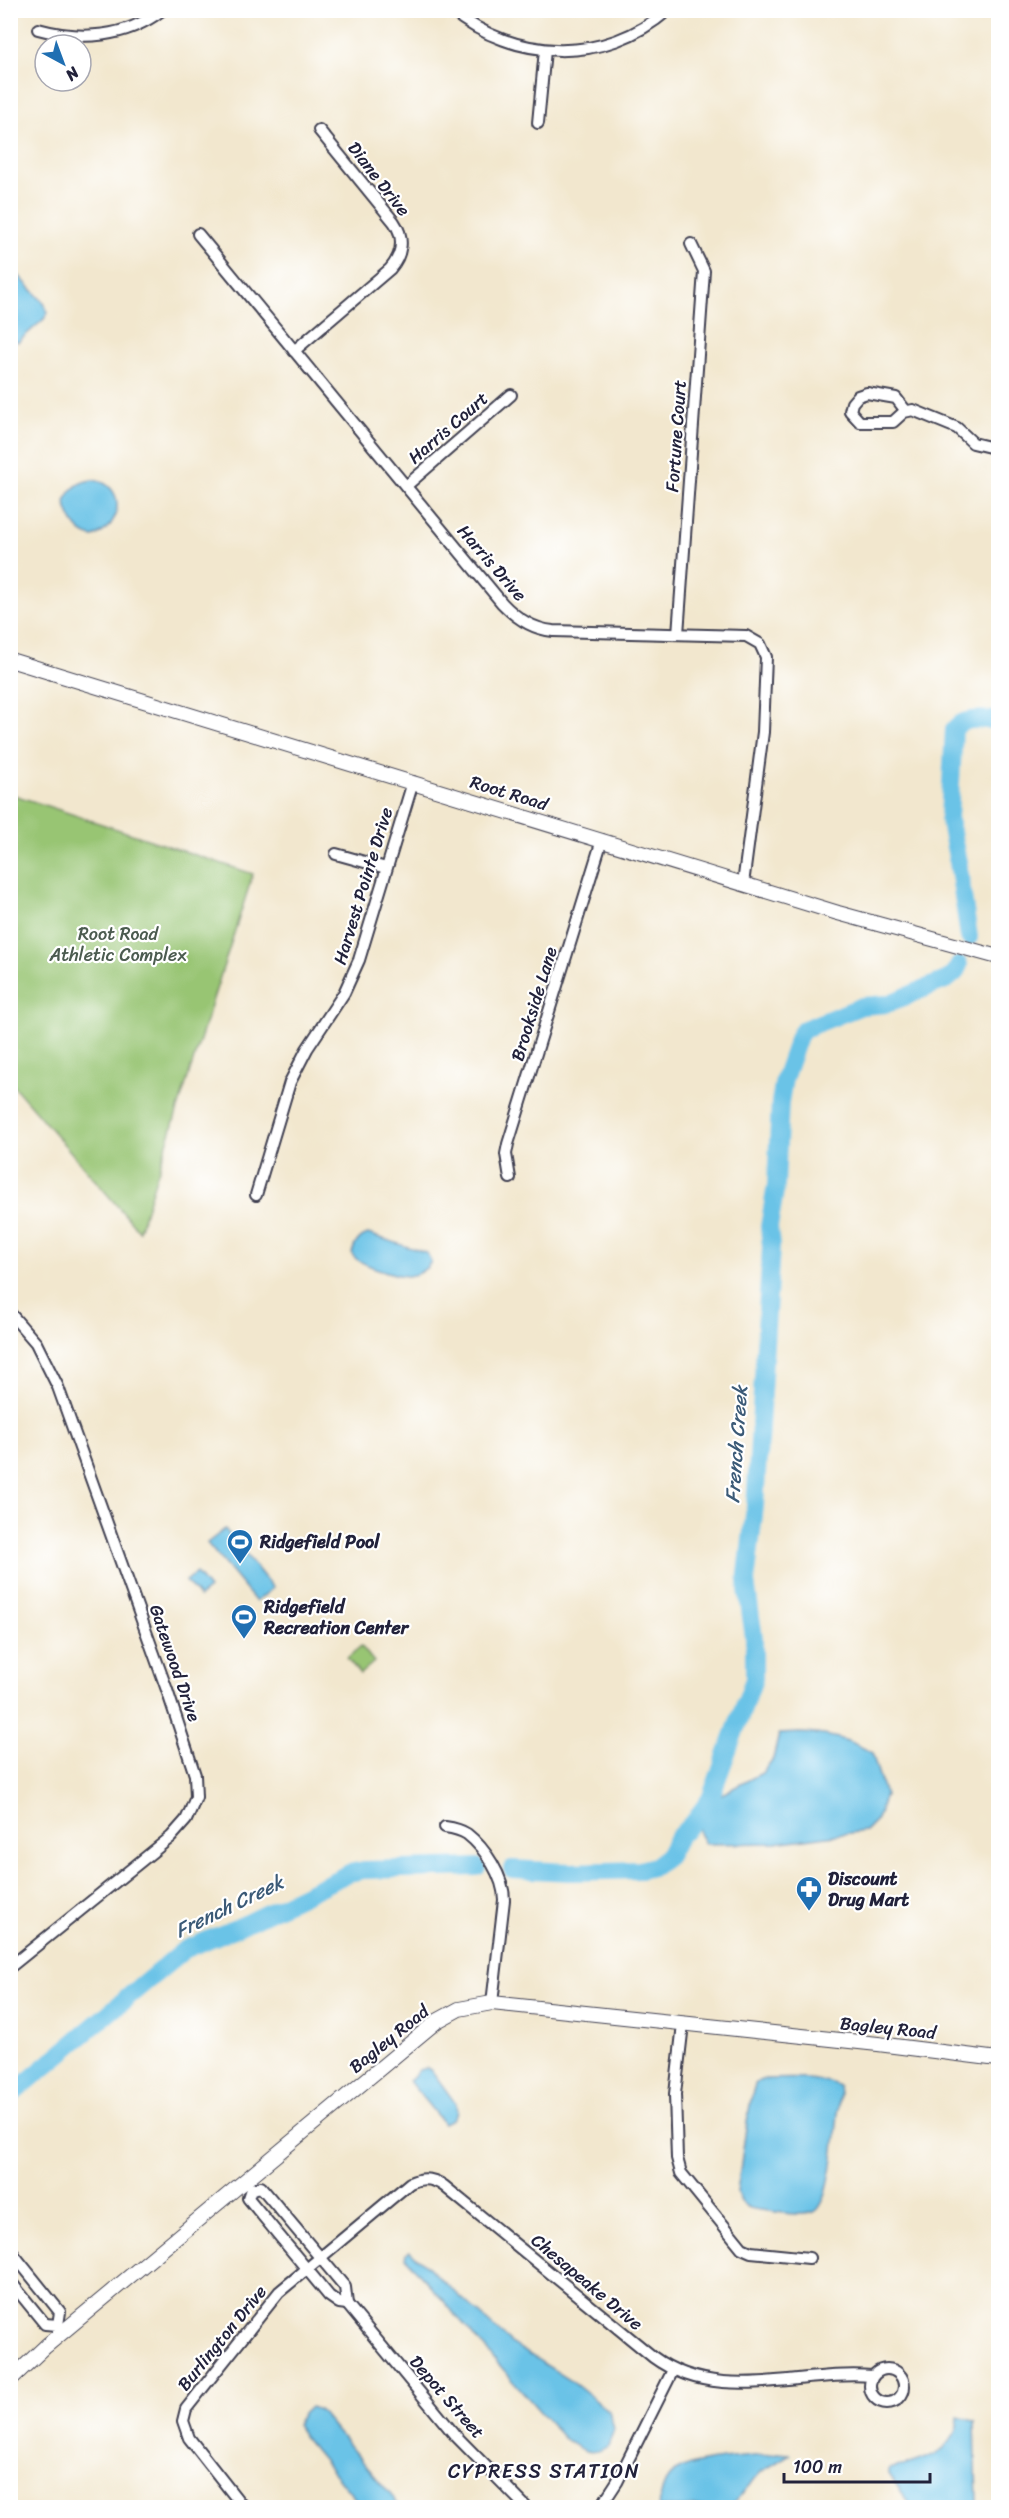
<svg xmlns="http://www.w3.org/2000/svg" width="1009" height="2518" font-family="Sriracha,sans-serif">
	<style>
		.green { fill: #98c573; stroke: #5d7457; stroke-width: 1.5 }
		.water { fill: #6ac3e7; stroke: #467291; stroke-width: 1.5 }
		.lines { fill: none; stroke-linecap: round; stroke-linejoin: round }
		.river { stroke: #6ac3e7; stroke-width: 18 }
		.minor-casing { stroke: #414051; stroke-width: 14 }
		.tertiary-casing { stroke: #414051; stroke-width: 16 }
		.minor { stroke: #fff; stroke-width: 10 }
		.tertiary { stroke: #fff; stroke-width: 14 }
		.labels { text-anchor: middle; stroke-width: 4.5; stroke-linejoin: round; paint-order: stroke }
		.street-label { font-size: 18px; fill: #22223b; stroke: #fff }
		.park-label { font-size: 18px; fill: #4b5b4f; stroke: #fff }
		.poi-label { font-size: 18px; font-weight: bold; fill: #22223b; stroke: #fff; text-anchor: start }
		.water-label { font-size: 20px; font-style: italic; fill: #3b5a77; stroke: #fff }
		.neighbourhood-label { font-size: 20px; letter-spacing: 1.5px; fill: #22223b; stroke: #fff }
	</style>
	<rect width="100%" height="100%" fill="#fff"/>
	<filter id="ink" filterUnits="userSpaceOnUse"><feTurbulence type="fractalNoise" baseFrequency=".0167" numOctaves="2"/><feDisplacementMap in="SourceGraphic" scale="12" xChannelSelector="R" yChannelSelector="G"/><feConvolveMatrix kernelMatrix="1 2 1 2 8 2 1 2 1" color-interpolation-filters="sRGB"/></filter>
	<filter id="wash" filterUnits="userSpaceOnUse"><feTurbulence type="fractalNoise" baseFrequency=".008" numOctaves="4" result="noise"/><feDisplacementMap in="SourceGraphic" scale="24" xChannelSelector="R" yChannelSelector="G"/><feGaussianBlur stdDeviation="1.35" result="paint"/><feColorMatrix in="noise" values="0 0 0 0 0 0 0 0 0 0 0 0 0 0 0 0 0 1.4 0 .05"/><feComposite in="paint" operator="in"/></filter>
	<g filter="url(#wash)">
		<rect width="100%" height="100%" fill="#f2e7ce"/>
		<g class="green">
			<polygon points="11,794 253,874 139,1231 11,1083"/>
			<polygon points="361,1646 374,1662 360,1674 347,1658"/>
		</g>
		<g class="water">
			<polygon points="10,266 44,303 48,313 44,319 18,342 10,340"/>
			<path d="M93 480C127 484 123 527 93 537 76 534 69 517 65 502 70 489 79 481 93 480Z"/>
			<path d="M368 1234 427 1253 431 1262C426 1270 417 1275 408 1276 397 1276 356 1264 352 1254 354 1244 358 1237 368 1234Z"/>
			<polygon points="225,1529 273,1588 256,1602 207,1543"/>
			<polygon points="196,1573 209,1589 199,1597 186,1581"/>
			<path d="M799 1733C827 1734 848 1738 872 1753L885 1795 877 1819 865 1831 775 1843 705 1844 699 1833 698 1822 716 1797 762 1773 773 1759 779 1734Z"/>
			<polygon points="427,2068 432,2071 456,2104 457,2112 452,2120 444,2124 409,2081 419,2070"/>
			<path d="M765 2079C785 2079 822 2076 839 2086L840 2094C837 2115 833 2205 814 2212 801 2217 782 2212 768 2211 752 2209 741 2209 737 2192 740 2174 749 2093 756 2083 759 2080 760 2080 765 2079Z"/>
			<path d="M410 2251 511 2343 570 2380 609 2411 614 2429 608 2446C590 2458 579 2449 563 2438L406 2258 407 2253Z"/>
			<polygon points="310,2407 319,2410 401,2507 362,2507 303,2436 296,2425 303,2414"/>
			<path d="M958 2417 975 2421 977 2507H912L889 2474V2470C895 2466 900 2467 907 2465 933 2457 957 2448 958 2417Z"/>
			<path d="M777 2453 790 2454 761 2472 730 2507H659C660 2498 662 2485 669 2477 690 2456 748 2459 777 2453Z"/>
		</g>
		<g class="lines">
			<g class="river">
				<path d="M969 937 958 862 949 818 954 729C965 716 983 720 998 720"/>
				<polyline points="512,1869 570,1872 640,1870 655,1866 668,1856 678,1837 694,1821 710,1799 754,1679 754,1638 746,1582 755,1506 771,1247 769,1227 776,1185 780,1102 784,1079 799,1036 804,1029 862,1006 887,1004 948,979 955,973 959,965"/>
				<polyline points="10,2096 184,1950 238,1927 349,1873 364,1870 477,1867"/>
			</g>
		</g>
	</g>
	<g filter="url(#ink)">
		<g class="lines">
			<g class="minor-casing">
				<g id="minor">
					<path d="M451 10C515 62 605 65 668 10"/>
					<path d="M38 29C81 41 126 38 162 10"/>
					<polyline points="538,123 545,50"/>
					<path d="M198 234 502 603C516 618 532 629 553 631L746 636 760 644 766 657 763 732 743 884"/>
					<path d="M294 351 390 269C402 255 405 238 394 222L319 130"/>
					<polyline points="906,411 896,398 867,393 858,396 852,403 850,411 860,422 893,422 904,412 913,410 957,428 973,443 998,449"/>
					<polyline points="406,486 511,395"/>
					<polyline points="678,634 704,271 691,244"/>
					<polyline points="336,854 386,868"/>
					<polyline points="510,1178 506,1154 508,1144 602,840"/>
					<polyline points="256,1195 290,1082 307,1049 344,993 359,960 413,782"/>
					<polyline points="10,1313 36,1343 58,1387 167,1690 195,1775 196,1797 191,1809 186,1820 171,1837 10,1967"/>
					<path d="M445 1827C452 1828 461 1830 467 1834 485 1848 504 1877 504 1900L492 2003"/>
					<polyline points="683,2024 675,2094 677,2158 681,2173 742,2248 751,2252 809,2258"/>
					<polygon points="261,2187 345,2287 347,2304 339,2303 329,2296 248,2198 251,2189"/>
					<polyline points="10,2250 60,2312 58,2325"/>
					<polyline points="10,2281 45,2324 58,2325 63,2331"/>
					<polyline points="347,2304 454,2434 527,2508"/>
					<circle cx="887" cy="2386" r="17"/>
					<path d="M244 2508 189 2438 183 2421 186 2409 279 2292 410 2183C422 2177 433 2178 444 2186L653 2357C718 2405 799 2370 872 2376"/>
					<polyline points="600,2508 617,2482 673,2370"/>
				</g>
			</g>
			<g class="tertiary-casing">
				<g id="tertiary">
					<polyline points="10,660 838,913 998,957"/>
					<polyline points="10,2380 46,2346 437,2021 459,2009 492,2003 878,2044 998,2059"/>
				</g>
			</g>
			<use href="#minor" class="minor"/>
			<use href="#tertiary" class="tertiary"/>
		</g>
	</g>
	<defs>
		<g id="stadium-pin" transform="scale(1.35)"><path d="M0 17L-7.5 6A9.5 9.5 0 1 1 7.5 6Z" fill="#1f6fb2" stroke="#fff"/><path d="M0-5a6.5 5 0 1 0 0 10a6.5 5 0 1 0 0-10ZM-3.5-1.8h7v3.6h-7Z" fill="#fff"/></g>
		<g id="pharmacy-pin" transform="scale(1.35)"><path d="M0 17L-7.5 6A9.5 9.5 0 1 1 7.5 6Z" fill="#1f6fb2" stroke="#fff"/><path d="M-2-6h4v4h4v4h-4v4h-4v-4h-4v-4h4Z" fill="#fff"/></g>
	</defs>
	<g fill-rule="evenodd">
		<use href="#stadium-pin" x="240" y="1542"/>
		<use href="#stadium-pin" x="244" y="1617"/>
		<use href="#pharmacy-pin" x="809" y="1889"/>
	</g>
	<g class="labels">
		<g class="street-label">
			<text transform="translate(379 179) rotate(52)" y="6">Diane Drive</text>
			<text transform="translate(448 428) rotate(-41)" y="6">Harris Court</text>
			<text transform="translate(676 436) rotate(-86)" y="6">Fortune Court</text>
			<text transform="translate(492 563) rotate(49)" y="6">Harris Drive</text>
			<text transform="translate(509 793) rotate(17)" y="6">Root Road</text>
			<text transform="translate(363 886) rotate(-73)" y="6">Harvest Pointe Drive</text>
			<text transform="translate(534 1004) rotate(-73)" y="6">Brookside Lane</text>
			<text transform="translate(175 1663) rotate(71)" y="6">Gatewood Drive</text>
			<text transform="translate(888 2028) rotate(6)" y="6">Bagley Road</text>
			<text transform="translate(389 2039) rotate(-39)" y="6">Bagley Road</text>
			<text transform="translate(587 2282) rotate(40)" y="6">Chesapeake Drive</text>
			<text transform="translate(222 2338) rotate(-51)" y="6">Burlington Drive</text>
			<text transform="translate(447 2397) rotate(49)" y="6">Depot Street</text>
		</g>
		<g class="park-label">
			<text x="118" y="940">Root Road<tspan x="118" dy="21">Athletic Complex</tspan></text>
		</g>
		<g class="poi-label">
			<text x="260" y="1548">Ridgefield Pool</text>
			<text x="264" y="1613">Ridgefield<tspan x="264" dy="21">Recreation Center</tspan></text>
			<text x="828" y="1885">Discount<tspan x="828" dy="21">Drug Mart</tspan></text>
		</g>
		<g class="water-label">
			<text transform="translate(736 1444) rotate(-86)" y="7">French Creek</text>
			<text transform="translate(229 1906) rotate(-26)" y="7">French Creek</text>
		</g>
		<g class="neighbourhood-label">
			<text x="544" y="2478">CYPRESS STATION</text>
		</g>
	</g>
	<rect width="1009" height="2518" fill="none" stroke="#fff" stroke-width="36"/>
	<g transform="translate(63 63) rotate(139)"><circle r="28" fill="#ffffff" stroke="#a7a7b1" stroke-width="1.5"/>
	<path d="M0-4.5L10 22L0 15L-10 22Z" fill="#1f6fb2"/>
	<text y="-9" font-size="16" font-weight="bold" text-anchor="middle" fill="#22223b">N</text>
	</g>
	<path d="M784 2473v9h146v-9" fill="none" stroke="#22223b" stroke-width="3"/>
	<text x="793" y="2473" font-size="18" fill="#22223b" stroke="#ffffff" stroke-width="4.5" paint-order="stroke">100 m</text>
</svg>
